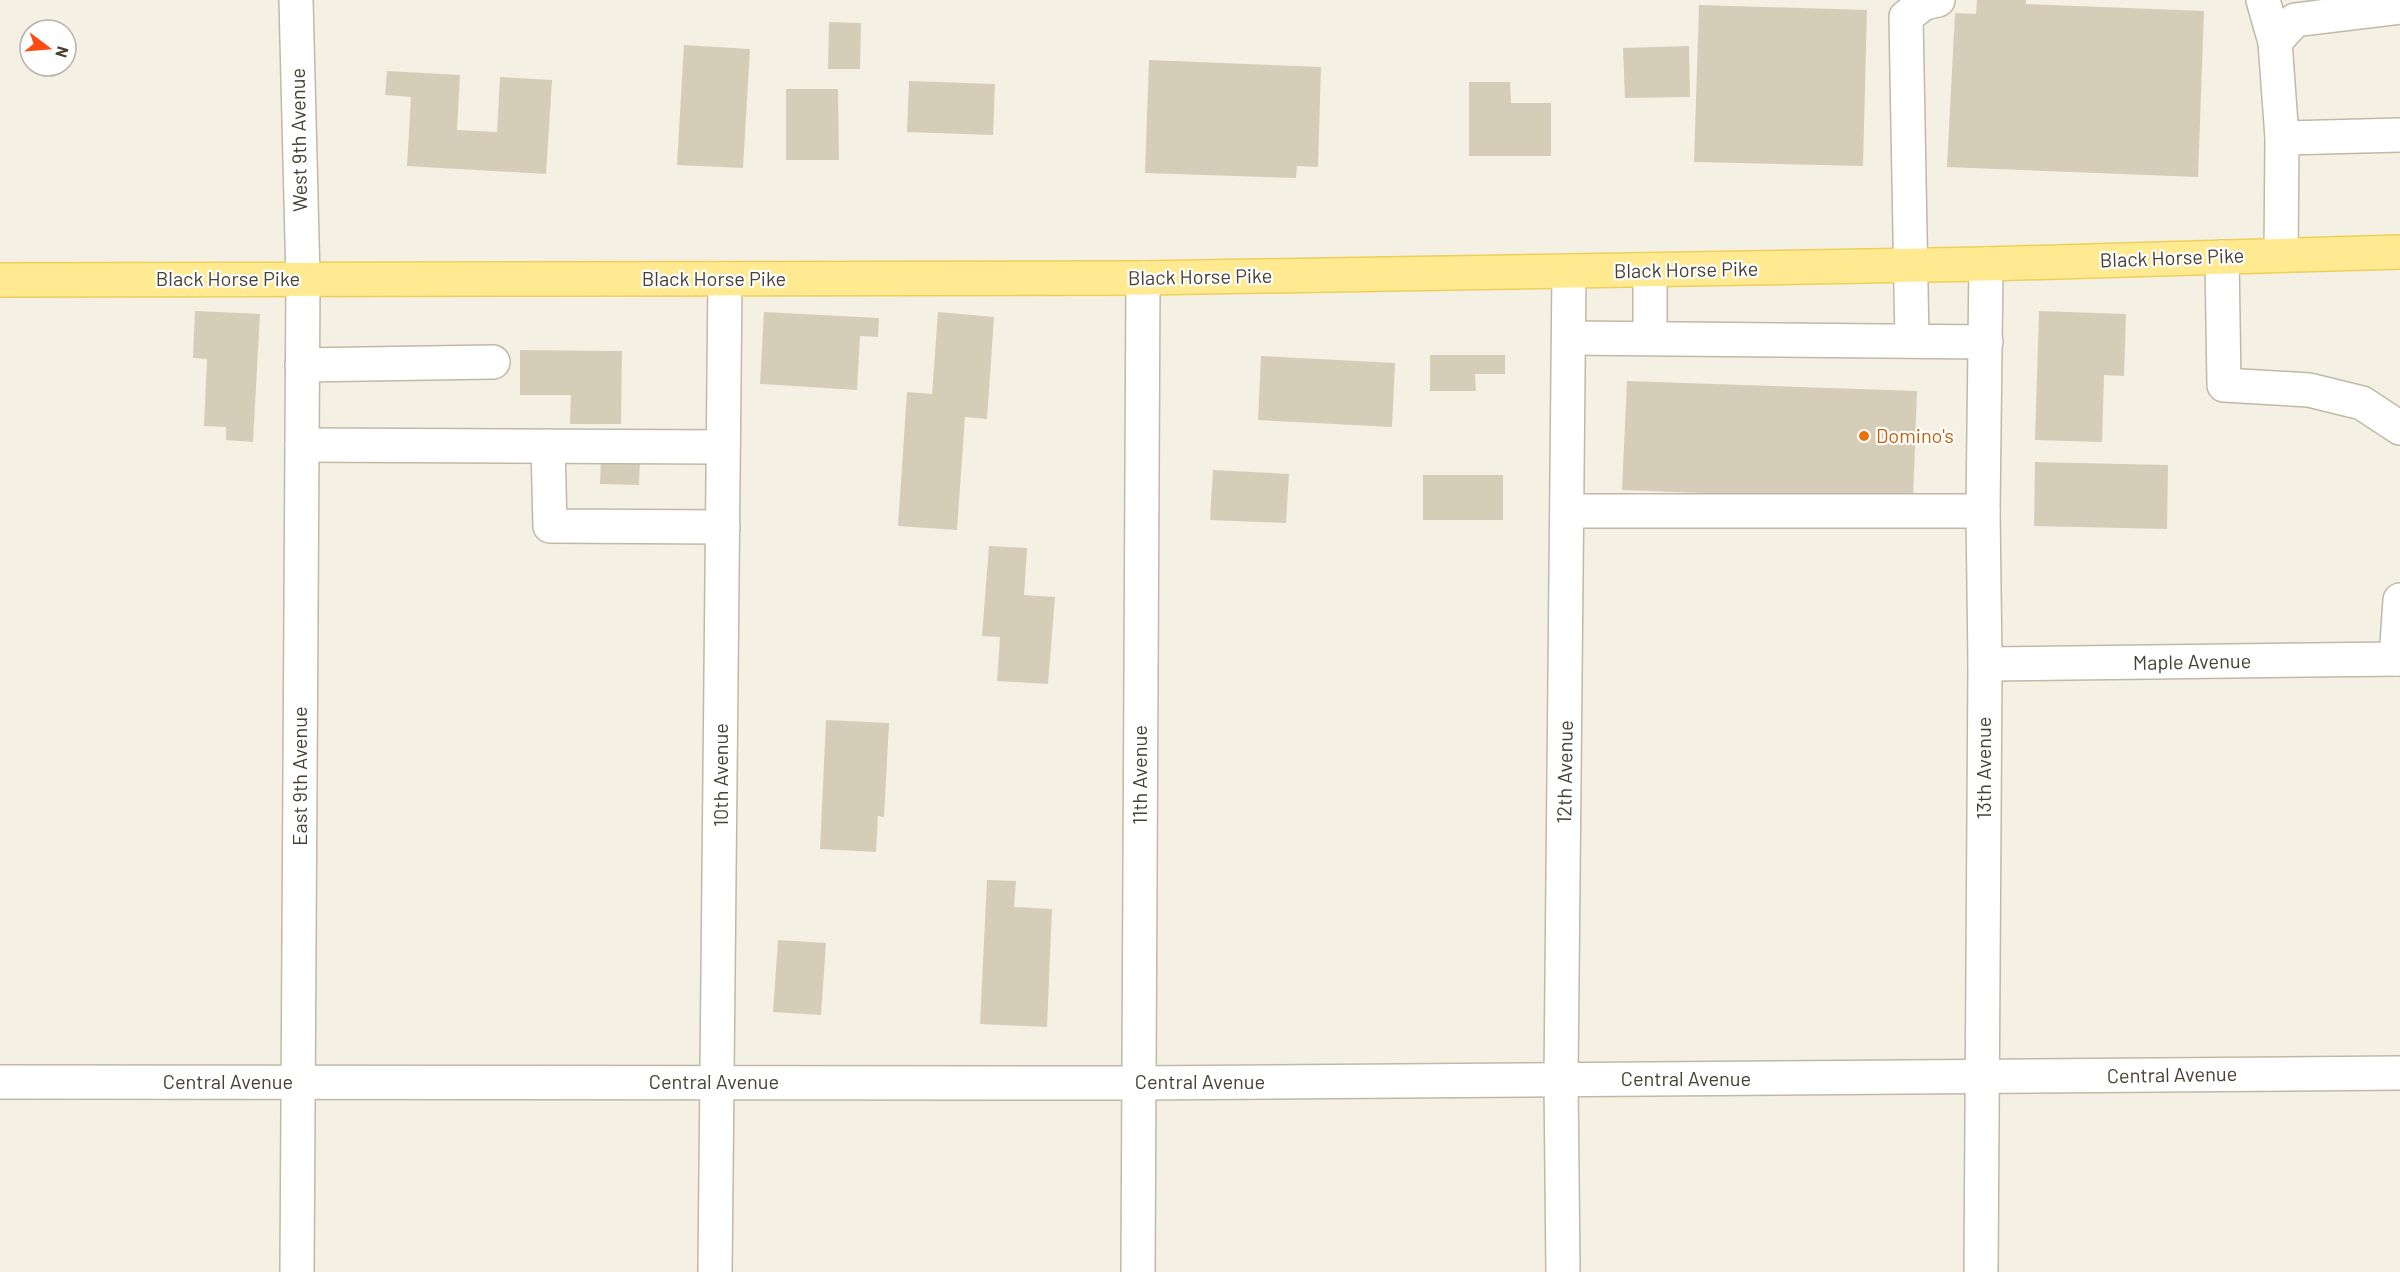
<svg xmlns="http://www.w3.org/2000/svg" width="2400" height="1272" font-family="Barlow,sans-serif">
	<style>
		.building { fill: #d6cdb9 }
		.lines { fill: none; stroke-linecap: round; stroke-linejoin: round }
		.minor-casing { stroke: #c0b9a6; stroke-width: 36 }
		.major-casing { stroke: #eecf58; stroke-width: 36 }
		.minor { stroke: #fff; stroke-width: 33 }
		.major { stroke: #ffea92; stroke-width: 33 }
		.food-dot { fill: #e8710a; stroke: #fff; stroke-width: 2 }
		.labels { text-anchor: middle; stroke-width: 4.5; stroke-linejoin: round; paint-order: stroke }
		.street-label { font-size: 20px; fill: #464133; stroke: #fff }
		.food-label { font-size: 20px; fill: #c56008; stroke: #fff; text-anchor: start }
	</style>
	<rect width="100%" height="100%" fill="#f4f0e4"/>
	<g class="building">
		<polygon points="1977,0 2026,0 2026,4 2204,11 2198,177 1947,167 1955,13 1976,14"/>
		<polygon points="1699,5 1867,10 1863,166 1694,162"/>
		<polygon points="829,22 861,23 860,69 828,69"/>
		<polygon points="684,45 750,49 743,168 677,165"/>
		<polygon points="1689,46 1690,97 1625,98 1623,48"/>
		<polygon points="1149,60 1321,67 1318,167 1297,166 1296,178 1145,173"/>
		<polygon points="387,71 460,75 457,130 497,132 500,77 552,80 546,174 407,166 411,97 385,95"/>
		<polygon points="909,81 995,84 993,135 907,132"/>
		<polygon points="1469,82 1510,82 1511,103 1551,103 1551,156 1469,156"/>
		<polygon points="786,89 838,89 839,160 786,160"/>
		<polygon points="195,311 260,314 253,442 226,440 226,427 204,426 207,359 193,358"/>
		<polygon points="2039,311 2126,314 2124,376 2104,375 2102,442 2035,440"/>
		<polygon points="764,312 879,318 878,337 860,336 857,390 760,384"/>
		<polygon points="938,312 994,317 987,419 965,417 957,530 898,526 907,392 932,394"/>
		<polygon points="520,350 622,351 621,424 570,424 571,395 520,395"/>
		<polygon points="1430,355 1505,355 1505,374 1475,374 1476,391 1430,391"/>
		<polygon points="1261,356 1395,363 1392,427 1258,420"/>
		<polygon points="1627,381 1917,391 1913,501 1622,490"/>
		<polygon points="602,435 641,436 639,485 600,484"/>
		<polygon points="2035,462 2168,465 2167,529 2034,526"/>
		<polygon points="1213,470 1289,474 1286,523 1210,520"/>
		<rect x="1423" y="475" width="80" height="45"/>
		<polygon points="989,546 1027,548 1024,595 1055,597 1048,684 997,681 1000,637 982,636"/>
		<polygon points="826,720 889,723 884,817 878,816 876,852 820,849"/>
		<polygon points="987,880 1016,881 1014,907 1052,909 1047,1027 980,1024"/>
		<polygon points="778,940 826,943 821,1015 773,1012"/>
	</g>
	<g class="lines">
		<g class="minor-casing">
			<g id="minor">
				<polyline points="296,0 303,279 297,1272"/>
				<polyline points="2263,0 2275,42"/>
				<polyline points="2282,138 2400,135"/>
				<polyline points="2281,255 2282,138 2275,42 2295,20 2400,7"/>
				<polyline points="2222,257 2224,385 2309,390 2362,403 2400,428"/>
				<polyline points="1650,337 1650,270"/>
				<polyline points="1569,338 1986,342"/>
				<polyline points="1912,341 1906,17 1924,3 1938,0"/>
				<polyline points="302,365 493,362"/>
				<polyline points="302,445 723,447"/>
				<polyline points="548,446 550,526 723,527"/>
				<polyline points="1567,511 1983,511"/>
				<polyline points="2396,659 2400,600"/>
				<polyline points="1985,664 2400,659"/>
				<polyline points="0,1082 1139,1083 2400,1073"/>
				<polyline points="715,1272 725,279"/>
				<polyline points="1138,1272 1143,278"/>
				<polyline points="1563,1272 1561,1080 1569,272"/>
				<polyline points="1981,1272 1985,664 1983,511 1986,264"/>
			</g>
		</g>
		<g class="major-casing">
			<polyline id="major" points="0,280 1143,278 1986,264 2400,252"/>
		</g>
		<use href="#minor" class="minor"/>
		<use href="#major" class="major"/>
	</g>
	<circle class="food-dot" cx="1864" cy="436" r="6"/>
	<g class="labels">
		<g class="street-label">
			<text transform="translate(299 140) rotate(-91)" y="7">West 9th Avenue</text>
			<text transform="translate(2172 258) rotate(-2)" y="7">Black Horse Pike</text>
			<text transform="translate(1686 270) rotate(-1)" y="7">Black Horse Pike</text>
			<text transform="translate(1200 277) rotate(-1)" y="7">Black Horse Pike</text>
			<text x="228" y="286">Black Horse Pike</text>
			<text x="714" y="286">Black Horse Pike</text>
			<text transform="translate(2192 662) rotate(-1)" y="7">Maple Avenue</text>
			<text transform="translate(1984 768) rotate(-90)" y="7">13th Avenue</text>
			<text transform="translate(1565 772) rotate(-89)" y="7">12th Avenue</text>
			<text transform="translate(721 775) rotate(-90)" y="7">10th Avenue</text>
			<text transform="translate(1140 775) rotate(-90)" y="7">11th Avenue</text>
			<text transform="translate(300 776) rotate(-90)" y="7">East 9th Avenue</text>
			<text transform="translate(2172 1075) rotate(-1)" y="7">Central Avenue</text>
			<text x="1686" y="1086">Central Avenue</text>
			<text x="228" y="1089">Central Avenue</text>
			<text x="714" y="1089">Central Avenue</text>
			<text x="1200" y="1089">Central Avenue</text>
		</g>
		<g class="food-label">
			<text x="1876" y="443">Domino's</text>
		</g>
	</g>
	<g transform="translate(48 48) rotate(106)"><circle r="28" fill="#ffffff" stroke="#b5b3ad" stroke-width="1.5"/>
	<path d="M0-4.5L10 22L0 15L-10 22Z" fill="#ff4a10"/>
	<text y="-9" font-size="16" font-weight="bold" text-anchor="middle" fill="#464133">N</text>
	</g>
</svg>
